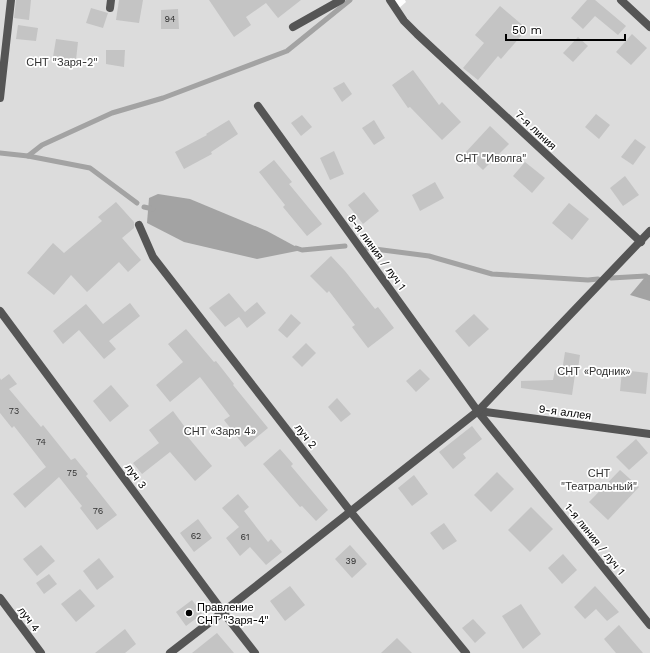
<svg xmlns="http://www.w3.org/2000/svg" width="650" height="653" font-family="'Work Sans',sans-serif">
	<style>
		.green { fill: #dcdcdc }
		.water { fill: #a3a3a3 }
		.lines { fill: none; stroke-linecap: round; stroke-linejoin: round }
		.stream { stroke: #a3a3a3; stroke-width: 5 }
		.building { fill: #c4c4c4 }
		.street { stroke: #555; stroke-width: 8 }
		.poi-dot { fill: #000; stroke: #fff; stroke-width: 1.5 }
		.labels { text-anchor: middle; stroke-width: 3.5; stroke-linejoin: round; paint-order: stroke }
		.number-label { font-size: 9px; fill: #313131 }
		.park-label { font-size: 11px; fill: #333; stroke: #fff }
		.street-label { font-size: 11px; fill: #000; stroke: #fff }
		.poi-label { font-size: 11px; fill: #000; stroke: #fff; text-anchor: start }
	</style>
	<rect width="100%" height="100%" fill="#fff"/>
	<polygon class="green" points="0,0 390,0 397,10 406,2 405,0 650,0 650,653 0,653"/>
	<g class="water">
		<polygon points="158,194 190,199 267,231 302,250 257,259 184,242 147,223 149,198"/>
		<polygon points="650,275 650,301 630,295 646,276"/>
	</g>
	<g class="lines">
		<g class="stream">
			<polyline points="0,153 28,156 42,145 112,113 163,98 287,51 350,0"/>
			<polyline points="28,156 90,168 137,203"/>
			<polyline points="144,207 153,209"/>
			<polyline points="296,248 302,250 345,246"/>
			<polyline points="367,248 429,256 492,274 588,280 598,279"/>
			<polyline points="611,278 646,276 650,280"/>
		</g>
	</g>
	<g class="building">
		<polygon points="16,0 31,0 29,20 14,18"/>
		<polygon points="119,0 143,0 139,23 116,20"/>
		<polygon points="209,0 301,0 278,18 266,3 246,17 251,25 234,37"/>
		<polygon points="587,0 595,0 626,26 618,35 595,16 583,29 571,18"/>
		<polygon points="500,6 527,29 501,59 498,56 478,80 463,68 484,43 475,35"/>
		<polygon points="91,8 108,13 103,28 86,23"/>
		<polygon points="178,9 179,29 161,29 161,10"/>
		<polygon points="18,25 38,28 36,41 16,39"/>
		<polygon points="632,34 647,48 631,65 616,52"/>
		<polygon points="578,37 588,46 573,62 563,53"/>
		<polygon points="56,39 78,42 76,60 53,57"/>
		<polygon points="106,50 125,50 124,67 106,64"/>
		<polygon points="413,70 439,105 442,102 461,122 442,140 410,107 408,108 392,85"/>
		<polygon points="344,82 352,94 342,102 333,88"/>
		<polygon points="596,114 610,125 599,139 585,127"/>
		<polygon points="302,115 312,127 301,136 291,123"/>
		<polygon points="229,120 238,134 211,152 212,154 184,169 175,152 207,135 206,134"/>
		<polygon points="374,120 385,138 374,145 362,128"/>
		<polygon points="490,126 509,144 483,170 465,153"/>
		<polygon points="635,139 646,147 633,165 621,157"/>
		<polygon points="334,151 344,174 330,180 320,158"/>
		<polygon points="274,160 292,182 289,184 322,224 307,236 283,207 285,205 259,172"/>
		<polygon points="525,162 545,178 532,193 513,176"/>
		<polygon points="625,176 639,195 623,206 610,188"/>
		<polygon points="435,182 444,198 420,211 412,195"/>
		<polygon points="364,192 379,211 363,224 348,205"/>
		<polygon points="116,202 134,222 134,228 122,238 141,260 128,272 119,262 87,292 71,275 54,295 27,273 53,243 64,253 102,221 98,217"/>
		<polygon points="569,203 589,219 572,240 552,223"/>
		<polygon points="331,256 345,271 375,309 378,307 394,328 368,348 352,327 355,325 329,291 327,293 310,276"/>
		<polygon points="229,293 245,312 257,302 266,313 247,328 239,317 225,327 209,308"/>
		<polygon points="130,303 140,316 109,341 116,349 104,359 79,330 63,344 53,331 86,304 103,324"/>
		<polygon points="291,314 301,323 287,338 278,330"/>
		<polygon points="474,314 489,329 469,347 455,331"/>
		<polygon points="186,329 214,362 216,361 234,384 233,385 268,428 245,447 224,420 230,416 200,377 170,402 156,385 183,362 168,344"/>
		<polygon points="306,343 316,353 302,367 292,357"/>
		<polygon points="565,352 580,355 578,369 576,368 572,395 521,388 521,381 553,380 555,370 562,371"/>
		<polygon points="420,369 430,379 416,392 406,381"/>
		<polygon points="622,370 648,373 646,394 620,391"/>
		<polygon points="9,374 17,384 9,389 41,427 43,425 71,460 75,458 88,474 86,476 117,515 97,530 80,508 82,506 59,477 25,508 13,494 46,467 14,426 12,428 0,413 0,378 1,380"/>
		<polygon points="111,385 129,406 110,422 93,401"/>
		<polygon points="337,398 351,414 341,422 328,407"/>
		<polygon points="173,411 190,434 187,436 212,466 195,481 170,452 142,474 133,463 159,443 149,430"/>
		<polygon points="472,426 482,439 463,454 466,458 453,469 439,452"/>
		<polygon points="636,439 648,453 629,470 616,457"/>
		<polygon points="280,449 293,464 291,466 328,510 316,521 302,506 300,507 263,464"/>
		<polygon points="620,470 639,487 608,520 589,502"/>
		<polygon points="497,472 514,489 491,512 474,495"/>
		<polygon points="414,475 428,494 412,506 398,488"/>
		<polygon points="238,494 249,507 244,511 268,542 271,539 282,552 266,565 250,547 240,556 226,538 239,527 222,508"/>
		<polygon points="531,507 553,529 530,552 508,530"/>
		<polygon points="198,519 212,538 194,552 180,533"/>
		<polygon points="444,523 457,541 443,550 430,533"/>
		<polygon points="41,545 55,561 37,576 23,559"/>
		<polygon points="350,545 367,564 352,578 335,559"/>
		<polygon points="563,554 577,570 562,584 548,568"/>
		<polygon points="99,558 114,577 97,590 83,571"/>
		<polygon points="49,574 57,584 44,594 36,583"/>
		<polygon points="290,586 305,605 285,621 270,601"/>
		<polygon points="595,586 619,612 607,621 596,609 585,619 574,607"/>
		<polygon points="80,589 95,606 76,622 61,604"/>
		<polygon points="192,600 202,614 186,626 176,612"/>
		<polygon points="521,604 541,634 523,649 502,616"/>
		<polygon points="473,619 486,633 475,643 462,628"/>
		<polygon points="619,625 643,653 616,653 604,639"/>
		<polygon points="125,629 136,644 125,653 95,653"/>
		<polygon points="217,633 234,653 192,653"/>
		<polygon points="397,638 412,653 381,653"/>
	</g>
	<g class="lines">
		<g class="street">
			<polyline points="390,0 404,21 417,34 641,242"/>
			<polyline points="621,0 650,27"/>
			<polyline points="110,8 111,0"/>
			<polyline points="293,27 341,0"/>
			<polyline points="0,98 11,0"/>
			<polyline points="258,106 479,413 650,625"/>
			<polyline points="139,225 153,257 350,511 466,653"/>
			<polyline points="0,311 223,612 255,653"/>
			<polyline points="478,411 650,434"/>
			<polyline points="0,598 41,653"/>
			<polyline points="170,653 223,612 478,411 650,231"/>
		</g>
	</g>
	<circle class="poi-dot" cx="189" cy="613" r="4"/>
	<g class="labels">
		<g class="number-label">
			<text x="170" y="22">94</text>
			<text x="14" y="414">73</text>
			<text x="41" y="445">74</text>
			<text x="72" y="476">75</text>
			<text x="98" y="514">76</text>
			<text x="196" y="539">62</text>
			<text x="245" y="540">61</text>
			<text x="351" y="564">39</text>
		</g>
		<g class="park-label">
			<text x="62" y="66">СНТ "Заря-2"</text>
			<text x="491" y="162">СНТ "Иволга"</text>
			<text x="594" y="375">СНТ «Родник»</text>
			<text x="220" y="435">СНТ «Заря 4»</text>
			<text x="599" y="477">СНТ<tspan x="599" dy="13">"Театральный"</tspan></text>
		</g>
		<g class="street-label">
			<text transform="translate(536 130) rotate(43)" y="4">7-я линия</text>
			<text transform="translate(377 252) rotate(54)" y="4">8-я линия / луч 1</text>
			<text transform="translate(565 412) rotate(8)" y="4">9-я аллея</text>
			<text transform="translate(306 436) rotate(52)" y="4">луч 2</text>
			<text transform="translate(136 476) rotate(53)" y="4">луч 3</text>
			<text transform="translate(595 539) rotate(51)" y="4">1-я линия / луч 1</text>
			<text transform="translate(29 619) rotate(53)" y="4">луч 4</text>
		</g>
		<g class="poi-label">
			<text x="197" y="611">Правление<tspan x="197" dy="13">СНТ "Заря-4"</tspan></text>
		</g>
	</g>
	<path d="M506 34v6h119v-6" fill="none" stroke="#000000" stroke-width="2"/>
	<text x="512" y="34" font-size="12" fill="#000000" stroke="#ffffff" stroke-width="3" paint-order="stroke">50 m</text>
</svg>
